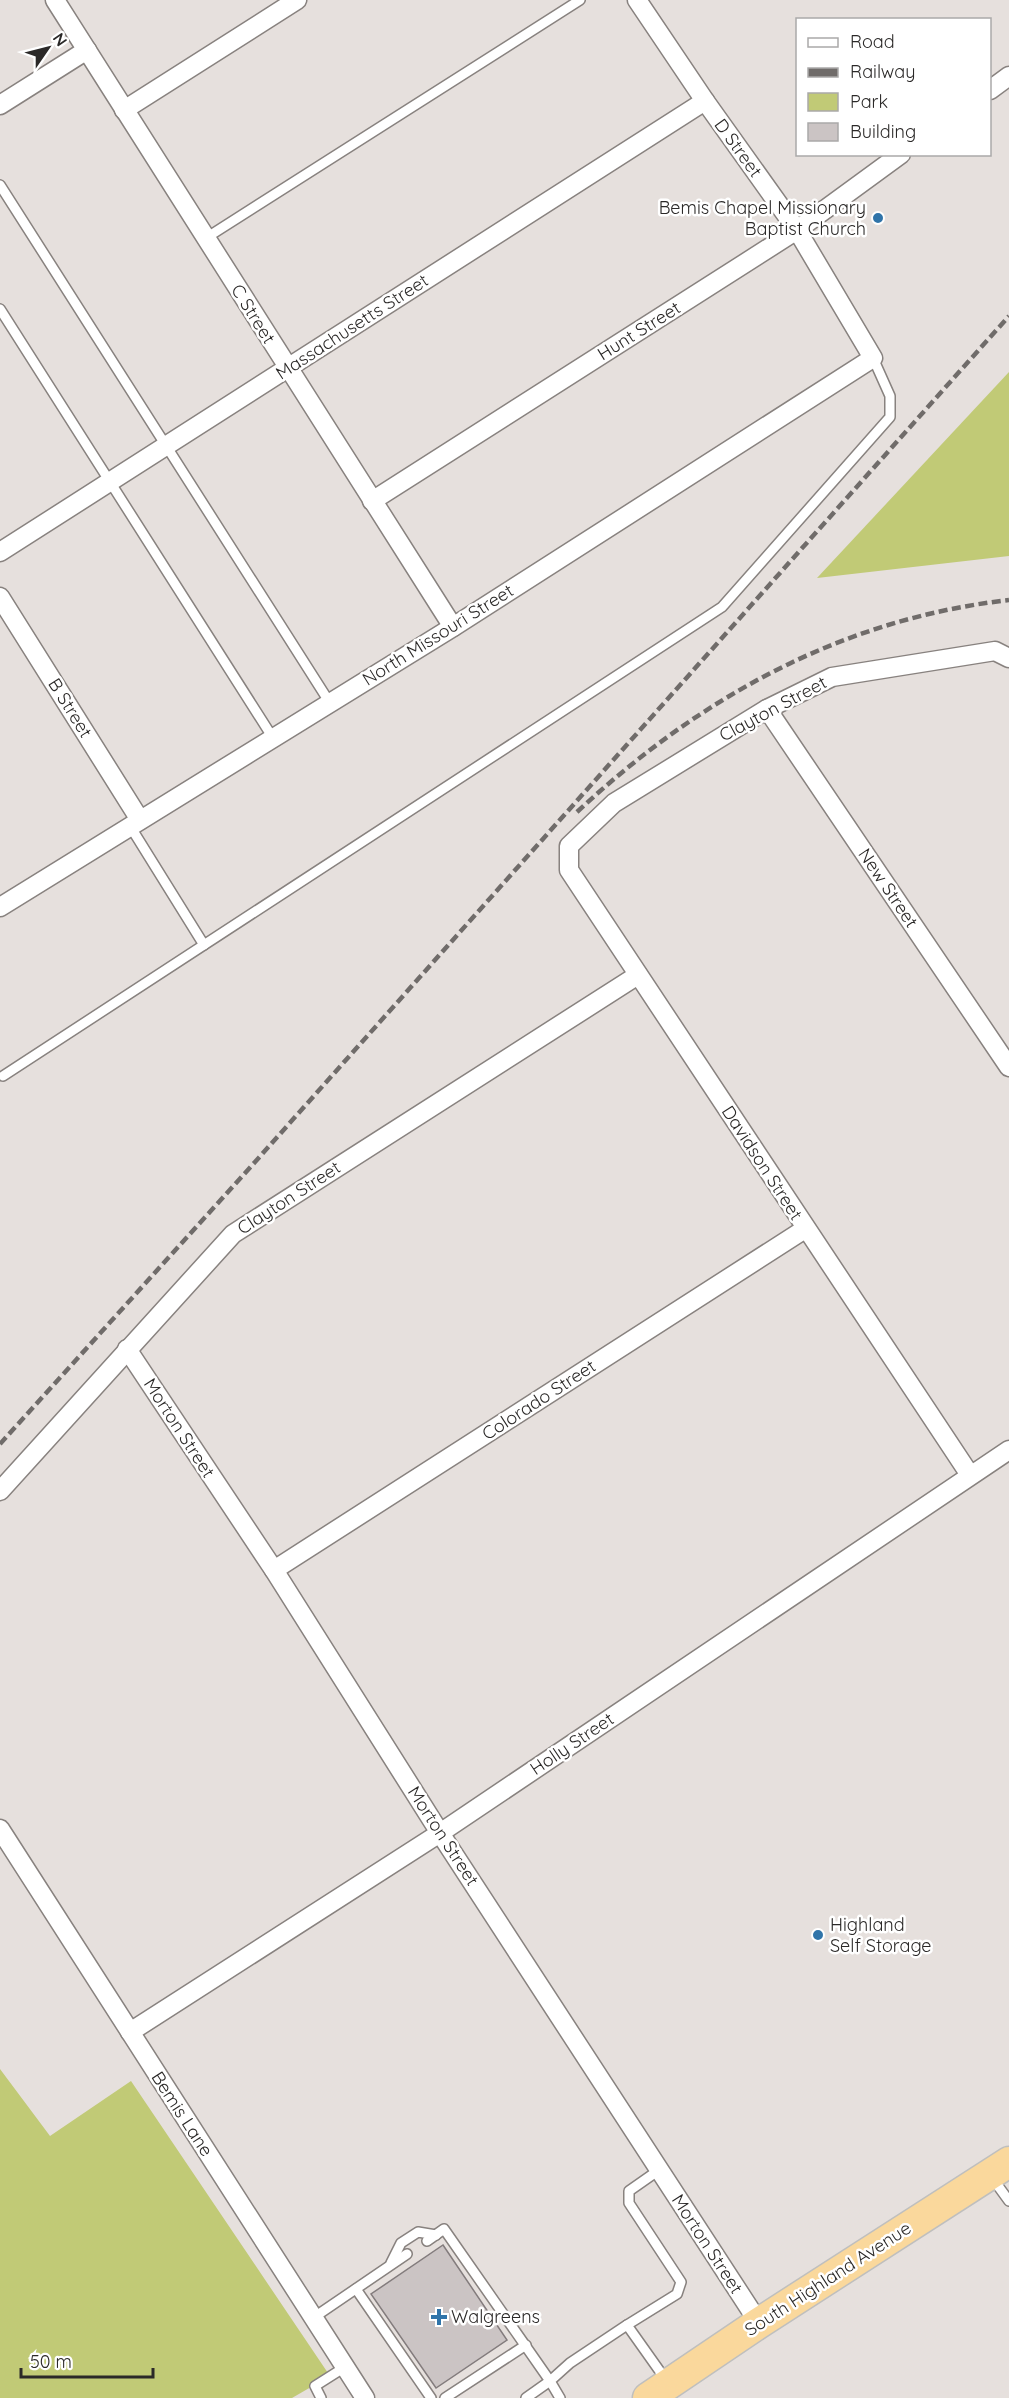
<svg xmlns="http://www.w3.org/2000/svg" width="1009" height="2398" font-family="Quicksand,sans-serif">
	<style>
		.green { fill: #c1ca76 }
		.building { fill: #cbc4c4; stroke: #837c7d; stroke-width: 1.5 }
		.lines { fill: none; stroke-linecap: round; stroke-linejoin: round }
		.service-casing { stroke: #88827f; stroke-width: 12 }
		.minor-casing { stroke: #88827f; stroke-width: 21 }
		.trunk-casing { stroke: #bfbfbe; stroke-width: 33 }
		.service { stroke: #fff; stroke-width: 9 }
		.minor { stroke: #fff; stroke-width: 18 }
		.trunk { stroke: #fad89c; stroke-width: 30 }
		.rail { stroke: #706c6a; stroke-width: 4.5; stroke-dasharray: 9 4.5; stroke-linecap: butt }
		.poi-dot { fill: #3074a9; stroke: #fff; stroke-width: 2 }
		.labels { text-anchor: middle; stroke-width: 5; stroke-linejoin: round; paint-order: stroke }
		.street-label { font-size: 18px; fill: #2b2928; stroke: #fff }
		.poi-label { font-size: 18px; fill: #2b2928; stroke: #fff; text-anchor: start }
	</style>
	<rect width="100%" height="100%" fill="#e6e0dd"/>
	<g class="green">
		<polygon points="1009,372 1009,556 817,578"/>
		<polygon points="0,2069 50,2136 131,2081 330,2376 292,2398 0,2398"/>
	</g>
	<polygon class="building" points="443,2245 507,2340 436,2388 371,2294"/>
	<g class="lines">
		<g class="service-casing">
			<g id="service">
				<polyline points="0,185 330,703"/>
				<polyline points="206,238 580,0"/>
				<polyline points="0,309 273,738"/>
				<polyline points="130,826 204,945"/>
				<polyline points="3,1076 722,607 890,417 890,396 873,358"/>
				<polyline points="659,2170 629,2191 629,2203 681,2282 677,2294 627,2325 666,2380"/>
				<polyline points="993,2179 1009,2201"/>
				<polyline points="427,2241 444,2229 550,2381 526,2398"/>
				<polyline points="391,2263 401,2243 418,2232 436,2235"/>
				<polyline points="356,2289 431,2398"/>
				<polyline points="313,2318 407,2254"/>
				<polyline points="321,2398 315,2386 345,2367"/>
				<polyline points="445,2398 526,2345"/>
				<polyline points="560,2398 550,2381 570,2363 627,2325"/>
			</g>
		</g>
		<g class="minor-casing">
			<g id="minor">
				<polyline points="55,0 453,627"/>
				<polyline points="990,90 1009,76"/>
				<polyline points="0,105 87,50"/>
				<polyline points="124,110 297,0"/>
				<polyline points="372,501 797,230 901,154"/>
				<polyline points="0,552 705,101"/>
				<polyline points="0,597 140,820"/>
				<polyline points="767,709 1009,1067"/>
				<polyline points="0,907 453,627 873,358 797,230 705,101 637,0"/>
				<polyline points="127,1349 274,1570 440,1833 759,2323"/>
				<polyline points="970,1475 569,870 569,846 614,803 767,709 832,677 995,651 1009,658"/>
				<polyline points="0,1491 233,1234 638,975"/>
				<polyline points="274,1570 805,1229"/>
				<polyline points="0,1829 365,2398"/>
				<polyline points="130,2032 440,1833 1009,1450"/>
			</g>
		</g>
		<g class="trunk-casing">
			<polyline id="trunk" points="648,2398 759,2323 1009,2162"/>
		</g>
		<use href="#service" class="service"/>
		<use href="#minor" class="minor"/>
		<use href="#trunk" class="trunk"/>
		<g class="rail">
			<path d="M577 812C699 698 841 619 1009 600"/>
			<polyline points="0,1444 255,1162 1009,316"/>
		</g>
	</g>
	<g class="poi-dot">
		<circle cx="878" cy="218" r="6"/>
		<circle cx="818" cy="1935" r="6"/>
		<path d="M436 2308h6v6h6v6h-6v6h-6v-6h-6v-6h6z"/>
	</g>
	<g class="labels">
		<g class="street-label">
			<text transform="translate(738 148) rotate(54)" y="6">D Street</text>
			<text transform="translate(253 314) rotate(58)" y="6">C Street</text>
			<text transform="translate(352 327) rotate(-33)" y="6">Massachusetts Street</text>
			<text transform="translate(639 331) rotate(-32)" y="6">Hunt Street</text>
			<text transform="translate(438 635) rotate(-32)" y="6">North Missouri Street</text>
			<text transform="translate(70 708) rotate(58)" y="6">B Street</text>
			<text transform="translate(773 709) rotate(-28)" y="6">Clayton Street</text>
			<text transform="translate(888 888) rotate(56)" y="6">New Street</text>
			<text transform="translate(762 1163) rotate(57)" y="6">Davidson Street</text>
			<text transform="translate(289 1198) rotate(-33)" y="6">Clayton Street</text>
			<text transform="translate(539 1400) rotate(-33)" y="6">Colorado Street</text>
			<text transform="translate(179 1428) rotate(57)" y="6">Morton Street</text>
			<text transform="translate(572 1744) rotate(-34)" y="6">Holly Street</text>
			<text transform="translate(443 1836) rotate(57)" y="6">Morton Street</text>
			<text transform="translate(182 2114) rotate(57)" y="6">Bemis Lane</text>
			<text transform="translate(707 2244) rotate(57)" y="6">Morton Street</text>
			<text transform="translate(828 2279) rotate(-33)" y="6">South Highland Avenue</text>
		</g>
		<g class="poi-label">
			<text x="866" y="214" text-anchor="end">Bemis Chapel Missionary<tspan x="866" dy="21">Baptist Church</tspan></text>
			<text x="830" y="1931">Highland<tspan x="830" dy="21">Self Storage</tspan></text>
			<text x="451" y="2323">Walgreens</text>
		</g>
	</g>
	<rect x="796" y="18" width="195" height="138" fill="#ffffff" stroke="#aaa9a9" stroke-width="1.5"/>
	<rect x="808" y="38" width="30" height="9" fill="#ffffff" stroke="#aaa9a9" stroke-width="1.5"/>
	<text x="850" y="48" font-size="18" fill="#2b2928">Road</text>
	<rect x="808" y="68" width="30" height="9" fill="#706c6a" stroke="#aaa9a9" stroke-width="1.5"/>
	<text x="850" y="78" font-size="18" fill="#2b2928">Railway</text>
	<rect x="808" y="93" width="30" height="18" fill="#c1ca76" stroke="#aaa9a9" stroke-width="1.5"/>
	<text x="850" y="108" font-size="18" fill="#2b2928">Park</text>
	<rect x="808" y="123" width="30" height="18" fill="#cbc4c4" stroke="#aaa9a9" stroke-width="1.5"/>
	<text x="850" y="138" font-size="18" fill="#2b2928">Building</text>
	<g transform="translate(48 48) rotate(55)" stroke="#ffffff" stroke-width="4.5" paint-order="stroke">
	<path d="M0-4.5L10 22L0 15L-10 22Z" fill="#2b2928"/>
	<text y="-9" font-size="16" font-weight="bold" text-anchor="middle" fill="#2b2928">N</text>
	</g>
	<path d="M21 2368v9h132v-9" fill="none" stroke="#2b2928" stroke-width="3"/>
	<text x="30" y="2368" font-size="18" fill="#2b2928" stroke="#ffffff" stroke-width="4.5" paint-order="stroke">50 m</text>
</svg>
